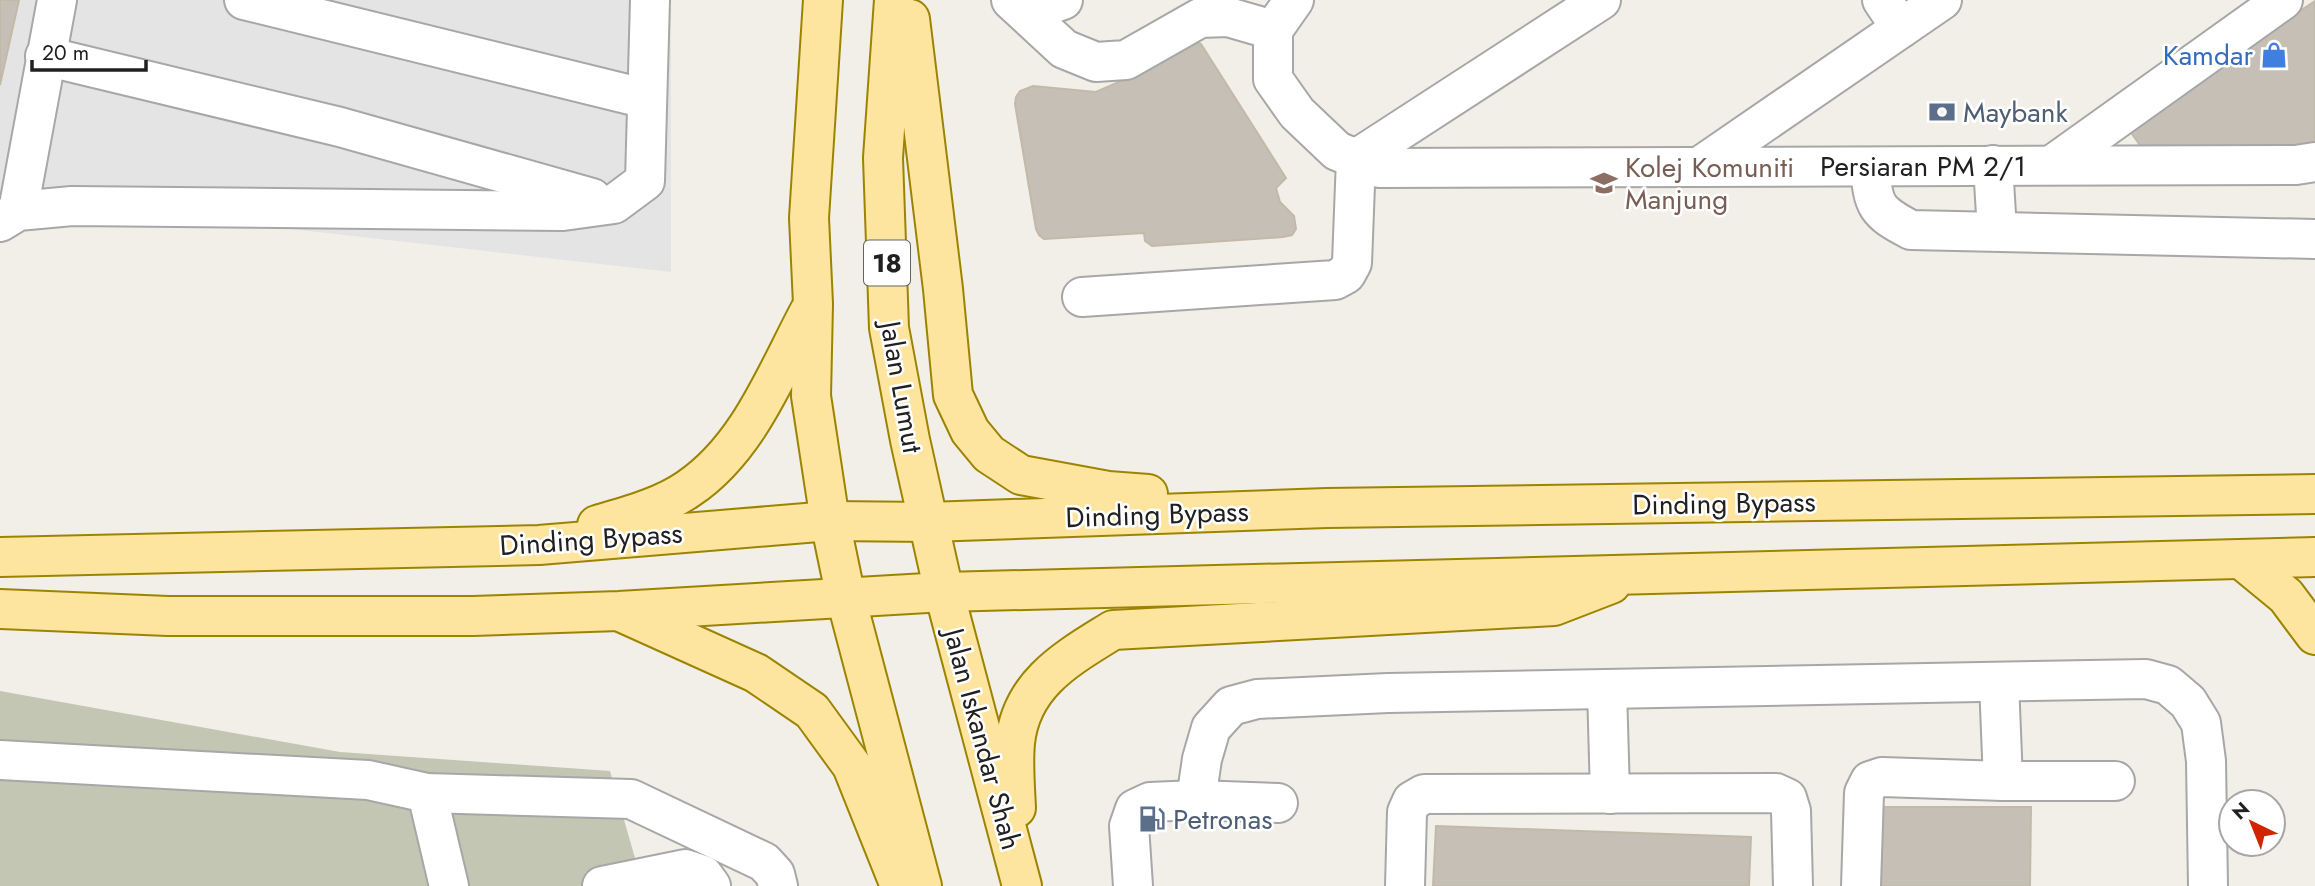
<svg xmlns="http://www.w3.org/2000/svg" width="2315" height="886" font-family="Jost,sans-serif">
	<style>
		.construction { fill: #c2c6b2 }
		.parking { fill: #e4e4e4 }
		.building { fill: #c6bfb6; stroke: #c3b9a9; stroke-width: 2 }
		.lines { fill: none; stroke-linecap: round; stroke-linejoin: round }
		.minor-casing { stroke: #a7a7a7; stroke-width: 42 }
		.major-casing { stroke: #9d8400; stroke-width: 42 }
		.minor { stroke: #fff; stroke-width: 38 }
		.major { stroke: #fde5a0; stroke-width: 38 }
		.labels { text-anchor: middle; stroke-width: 5; stroke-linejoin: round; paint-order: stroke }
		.shield { fill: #fff; stroke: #636363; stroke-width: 2 }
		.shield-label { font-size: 26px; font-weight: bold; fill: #202020 }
		.shop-label { font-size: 28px; fill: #366cbe; stroke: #fff; text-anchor: end }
		.service-label { font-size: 28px; fill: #4e5e75; stroke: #fff; text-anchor: start }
		.street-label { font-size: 28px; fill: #202020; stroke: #fff }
		.education-label { font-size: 28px; fill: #785e54; stroke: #fff; text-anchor: start }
	</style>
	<rect width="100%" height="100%" fill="#f1efe7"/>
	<polygon class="construction" points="0,691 340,752 610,771 643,886 0,886"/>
	<polygon class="parking" points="19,0 671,0 671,272 0,196 0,85"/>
	<g class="building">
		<polygon points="0,0 19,0 0,85"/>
		<polygon points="2315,1 2315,146 2146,154 2130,131 2152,110"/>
		<polygon points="1192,40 1201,44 1286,178 1276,188 1280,202 1294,216 1296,229 1292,235 1283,237 1152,246 1145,241 1144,233 1044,239 1039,235 1036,229 1015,104 1016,97 1020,91 1033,86 1096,92 1144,71"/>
		<polygon points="1879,807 2031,807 2030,886 1878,886"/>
		<polygon points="1436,826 1751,837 1749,886 1433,886"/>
	</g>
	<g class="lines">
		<g class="minor-casing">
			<g id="minor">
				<polyline points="244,0 647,99"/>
				<polyline points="1011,0 1064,49 1096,62 1126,60 1200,18 1228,17 1273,30"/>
				<polyline points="1036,0 1052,4 1063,0"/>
				<polyline points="1294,0 1273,30 1273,79 1297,113 1337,151 1379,168 2296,165 2315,162"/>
				<polyline points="1882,0 1901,28"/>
				<polyline points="45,56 340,127 592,198"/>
				<polyline points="1993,165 1997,231"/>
				<polyline points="2052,165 2283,0"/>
				<polyline points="1699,167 1942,0"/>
				<path d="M1870 167C1873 206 1876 212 1911 230L2315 239"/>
				<polyline points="18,211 57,0"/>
				<polyline points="0,222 18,211 72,206 563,211 614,204 645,181 650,0"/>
				<polyline points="1082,297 1335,280 1346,274 1352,263 1356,159 1601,0"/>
				<polyline points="1999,682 2003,781"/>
				<polyline points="1607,689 1610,794"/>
				<polyline points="0,760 368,780 427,793 631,799 764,862 775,874 778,886"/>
				<polyline points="427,793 449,886"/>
				<polyline points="1196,800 1202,759 1211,728 1231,706 1257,699 1388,693 2146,679 2168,685 2188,702 2201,723 2206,761 2208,886"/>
				<polyline points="602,886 685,869 703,875 711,886"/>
				<polyline points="1133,886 1129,826 1135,809 1150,802 1196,800 1278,803"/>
				<polyline points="1405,886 1407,812 1412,801 1424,794 1776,793 1787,798 1791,811 1793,886"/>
				<polyline points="1861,886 1864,793 1870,781 1882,777 2003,781 2115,781"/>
			</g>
		</g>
		<g class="major-casing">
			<g id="major">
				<polyline points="823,0 809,218 813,304 811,396 830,521 846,598 922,886"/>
				<polyline points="894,0 883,158 889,328 910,440 944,592 1022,886"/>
				<polyline points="910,19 943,289 953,395 970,431 989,454 1021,475 1108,491 1148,494"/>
				<path d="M597 525C627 516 662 507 688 489 748 449 776 374 809 312"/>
				<polyline points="0,557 539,545 830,521 929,522 1327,508 2315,494"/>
				<polyline points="2241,559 2286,596 2315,635"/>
				<polyline points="0,609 168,616 473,616 619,611 944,592 2315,557"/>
				<polyline points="623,613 756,673 812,711 852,766 900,886"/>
				<path d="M1016 808C1015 786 1013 764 1015 743 1021 683 1068 658 1113 630L1554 606 1611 584"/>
			</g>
		</g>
		<use href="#minor" class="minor"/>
		<use href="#major" class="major"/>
	</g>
	<defs>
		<g id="shop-bare" transform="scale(2.1)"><path d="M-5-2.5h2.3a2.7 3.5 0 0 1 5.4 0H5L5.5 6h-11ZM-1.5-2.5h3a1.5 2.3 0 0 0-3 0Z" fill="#3f7fe0" stroke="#fff" stroke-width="2.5" paint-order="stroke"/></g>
		<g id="bank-bare" transform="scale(2.1)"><path d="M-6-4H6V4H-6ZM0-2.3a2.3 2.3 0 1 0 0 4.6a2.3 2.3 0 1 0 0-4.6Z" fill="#5c6f8a" stroke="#fff" stroke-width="2.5" paint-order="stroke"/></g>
		<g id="university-bare" transform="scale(2.1)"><path d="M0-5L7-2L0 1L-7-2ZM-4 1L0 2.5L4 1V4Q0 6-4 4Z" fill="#8d6e63" stroke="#fff" stroke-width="2.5" paint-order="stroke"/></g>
		<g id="fuel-bare" transform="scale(2.1)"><path d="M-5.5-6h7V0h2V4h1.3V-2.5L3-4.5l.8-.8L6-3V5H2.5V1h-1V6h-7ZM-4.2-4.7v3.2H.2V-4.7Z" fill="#5c6f8a" stroke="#fff" stroke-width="2.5" paint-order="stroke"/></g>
	</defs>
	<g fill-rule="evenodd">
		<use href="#shop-bare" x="2274" y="55"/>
		<use href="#bank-bare" x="1942" y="112"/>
		<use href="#university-bare" x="1604" y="183"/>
		<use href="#fuel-bare" x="1152" y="819"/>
	</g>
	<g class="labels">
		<rect class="shield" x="864" y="240.5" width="46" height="45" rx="5"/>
		<g class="shield-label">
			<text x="887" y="272">18</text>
		</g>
		<g class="shop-label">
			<text x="2253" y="65">Kamdar</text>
		</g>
		<g class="service-label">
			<text x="1963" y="122">Maybank</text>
			<text x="1173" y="829">Petronas</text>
		</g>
		<g class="street-label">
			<text x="1923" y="176">Persiaran PM 2/1</text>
			<text transform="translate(902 387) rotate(80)" y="10">Jalan Lumut</text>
			<text transform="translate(1724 503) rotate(-1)" y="10">Dinding Bypass</text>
			<text transform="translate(1157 514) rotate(-2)" y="10">Dinding Bypass</text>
			<text transform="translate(591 539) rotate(-4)" y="10">Dinding Bypass</text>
			<text transform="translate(983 739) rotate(75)" y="10">Jalan Iskandar Shah</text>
		</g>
		<g class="education-label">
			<text x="1625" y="177">Kolej Komuniti<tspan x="1625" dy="32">Manjung</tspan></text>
		</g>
	</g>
	<g transform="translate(2252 823) rotate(317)"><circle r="33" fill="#ffffff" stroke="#a6a6a6" stroke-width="2"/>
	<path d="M0-5L12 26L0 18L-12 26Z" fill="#d12500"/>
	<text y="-10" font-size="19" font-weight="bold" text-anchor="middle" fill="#202020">N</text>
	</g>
	<path d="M32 60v10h114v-10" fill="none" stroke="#202020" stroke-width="3.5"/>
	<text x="42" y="60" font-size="21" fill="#202020" stroke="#ffffff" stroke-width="5" paint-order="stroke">20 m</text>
</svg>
